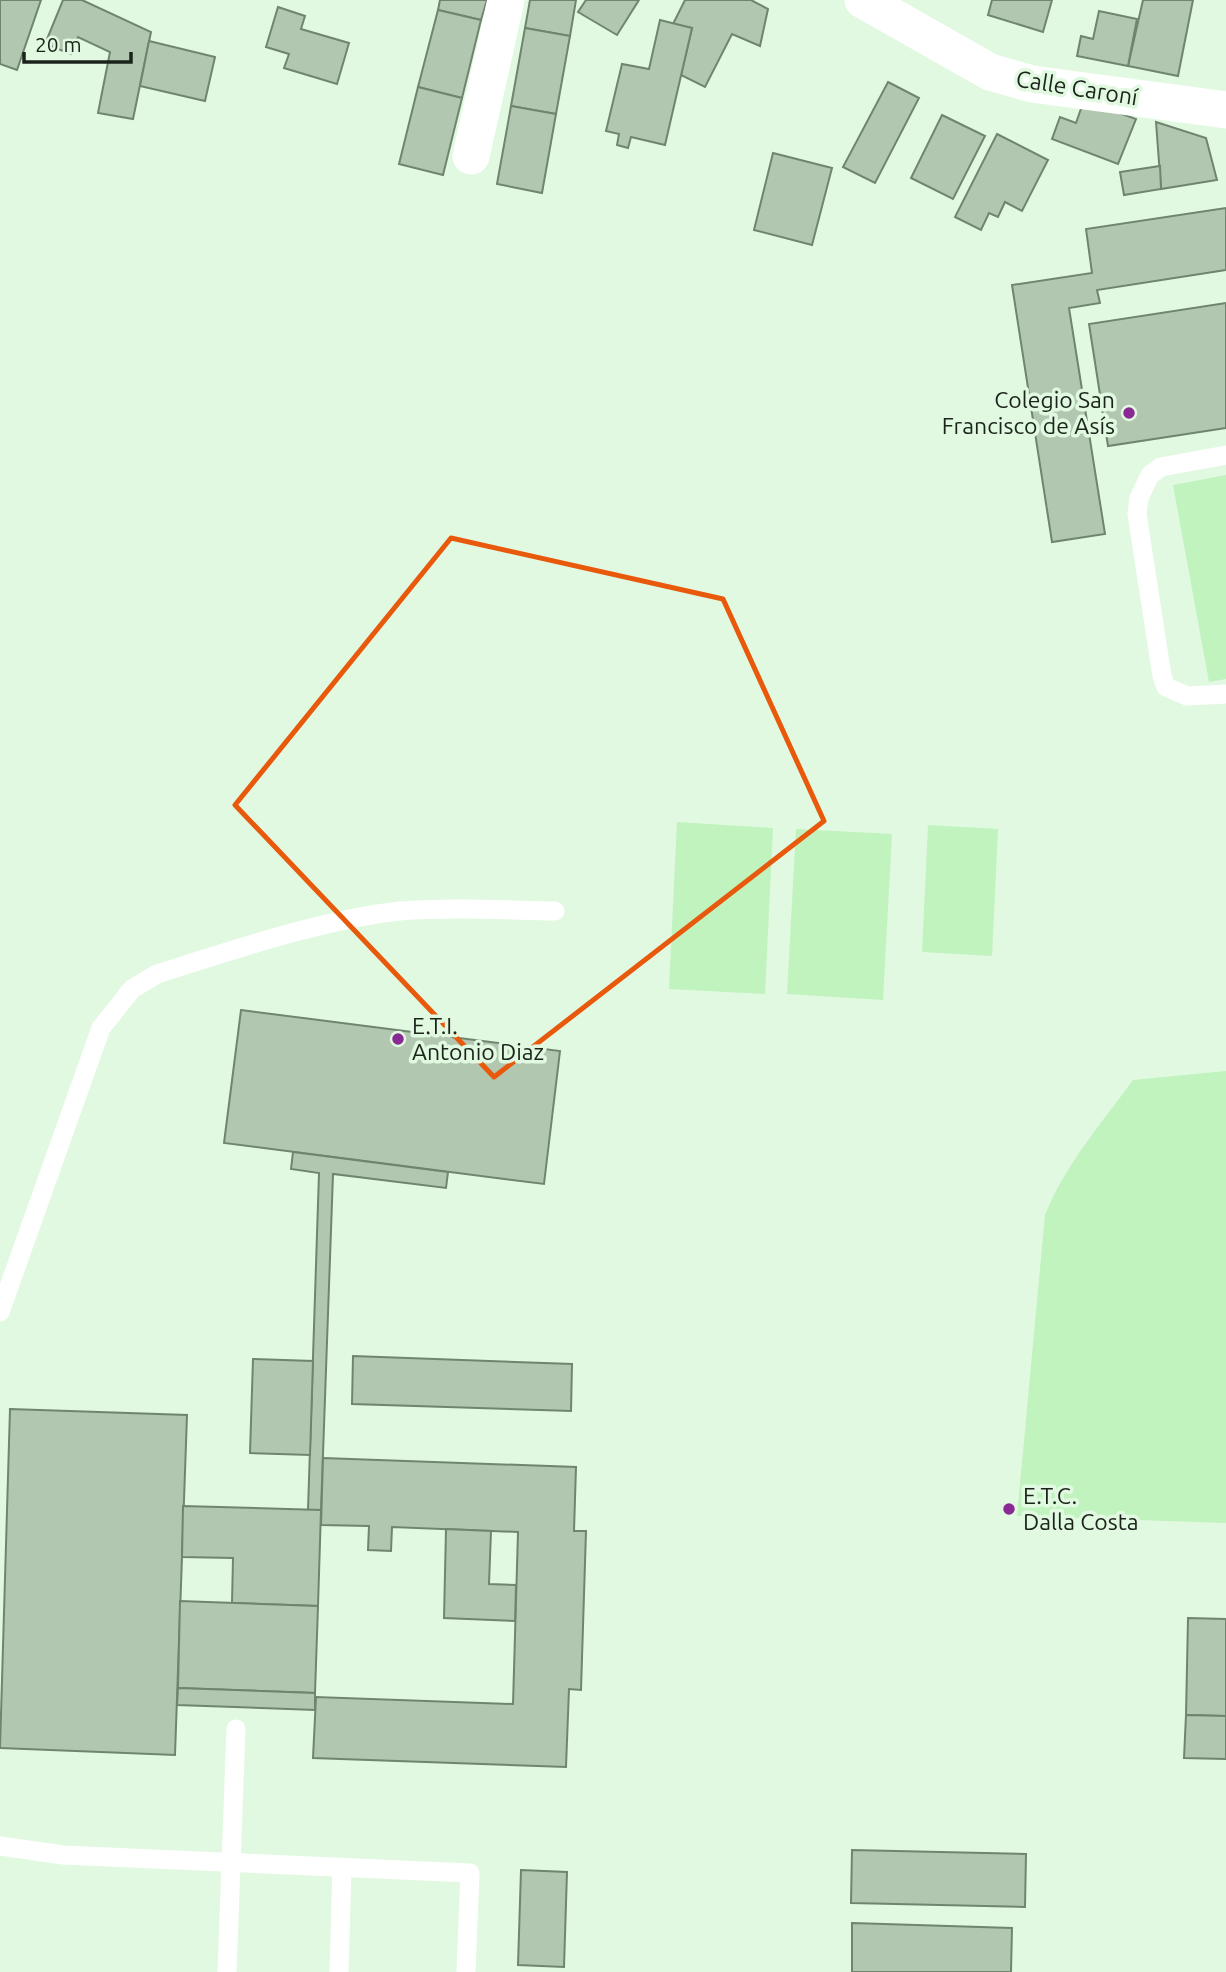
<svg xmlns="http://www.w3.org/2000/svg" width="1226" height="1972" font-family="Ubuntu,sans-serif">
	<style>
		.green { fill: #c0f3be }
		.building { fill: #b1c7b0; stroke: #70856f; stroke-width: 2 }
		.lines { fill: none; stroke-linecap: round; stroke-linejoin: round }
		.lane { stroke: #fff; stroke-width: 19 }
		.street { stroke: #fff; stroke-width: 37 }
		.marked { fill: none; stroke: #e8590c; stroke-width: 5; stroke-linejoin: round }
		.poi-dot { fill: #892993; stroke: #e2f9e1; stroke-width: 2.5 }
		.labels { text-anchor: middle; stroke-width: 7; stroke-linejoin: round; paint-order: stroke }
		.street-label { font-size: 23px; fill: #1b241b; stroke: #e2f9e1 }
		.poi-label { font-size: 23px; fill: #1b241b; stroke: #e2f9e1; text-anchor: start }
	</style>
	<rect width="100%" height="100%" fill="#e2f9e1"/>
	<g class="green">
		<polygon points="1226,475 1226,679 1209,682 1173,485"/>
		<polygon points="677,822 773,828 765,994 669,989"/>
		<polygon points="928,825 998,829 992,956 922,952"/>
		<polygon points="796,829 892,834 883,1000 787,994"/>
		<path d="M1226 1071V1523L1017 1516 1045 1215C1065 1165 1101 1124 1133 1080Z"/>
	</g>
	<g class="building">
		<polygon points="0,0 41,0 17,70 0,64"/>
		<polygon points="63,0 82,0 151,32 133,119 98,113 110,52 78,37 71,54 45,44"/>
		<polygon points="440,0 487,0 481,20 438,10"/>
		<polygon points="530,0 576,0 570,36 525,28"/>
		<polygon points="586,0 639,0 617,35 578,12"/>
		<polygon points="685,0 751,0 768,9 760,46 732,34 705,87 681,75 692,28 673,24"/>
		<polygon points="992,0 1052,0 1043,32 988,15"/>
		<polygon points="1143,0 1193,0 1178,76 1128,66"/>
		<polygon points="278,7 305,16 301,29 349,43 337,84 284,68 289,54 266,47"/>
		<polygon points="438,10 481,20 462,98 418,87"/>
		<polygon points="1099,11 1137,19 1128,66 1077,56 1081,36 1093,39"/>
		<polygon points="660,20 692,28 665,145 631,137 628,148 617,145 619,134 606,131 622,64 649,69"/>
		<polygon points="525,28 570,36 556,114 511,106"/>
		<polygon points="149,41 215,57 205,101 140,86"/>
		<polygon points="888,82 919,98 875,183 843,167"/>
		<polygon points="418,87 462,98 443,175 399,164"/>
		<polygon points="1084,100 1136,119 1118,164 1052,139 1060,117 1076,123"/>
		<polygon points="511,106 556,114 542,193 497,184"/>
		<polygon points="942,115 985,136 953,199 911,178"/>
		<polygon points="1156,122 1206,138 1217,180 1161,189"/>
		<polygon points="997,134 1048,160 1022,211 1005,202 998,217 989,213 981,230 955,217"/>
		<polygon points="773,153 832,168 812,245 754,230"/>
		<polygon points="1160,166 1161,189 1124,195 1120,172"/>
		<polygon points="1226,208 1226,270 1097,290 1100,303 1069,308 1105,534 1052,542 1012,285 1092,273 1086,229"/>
		<polygon points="1226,303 1226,428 1108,446 1089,324"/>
		<polygon points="241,1010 560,1051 544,1184 224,1143"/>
		<polygon points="293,1152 448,1172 446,1188 333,1174 321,1510 308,1510 319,1173 291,1169"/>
		<polygon points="353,1356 572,1364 571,1411 352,1404"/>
		<polygon points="253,1359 313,1361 310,1455 250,1453"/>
		<polygon points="10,1409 187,1415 175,1755 0,1748"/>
		<polygon points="323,1458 576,1467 574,1531 586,1531 581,1690 569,1689 566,1767 313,1758 316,1697 513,1704 518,1532 392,1527 391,1551 368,1550 369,1526 321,1525"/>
		<polygon points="183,1506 321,1510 318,1606 232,1603 233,1558 182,1557"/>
		<polygon points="446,1529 491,1531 489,1584 516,1585 515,1621 444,1618"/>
		<polygon points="180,1601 318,1606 315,1693 178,1688"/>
		<polygon points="1188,1618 1226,1619 1226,1716 1186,1715"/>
		<polygon points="178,1688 315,1693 315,1710 177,1705"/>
		<polygon points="1186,1715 1226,1716 1226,1759 1184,1758"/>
		<polygon points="852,1850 1026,1854 1025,1907 851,1903"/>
		<polygon points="521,1870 567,1872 564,1967 518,1965"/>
		<polygon points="852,1923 1012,1928 1011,1972 852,1972"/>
	</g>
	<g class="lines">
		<g class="lane">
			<polyline points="1226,455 1161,467 1150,475 1139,498 1137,514 1162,676 1166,687 1187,696 1226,694"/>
			<path d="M0 1312 101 1028 132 989 157 974C230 951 324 919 400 911 451 907 504 910 555 911"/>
			<polyline points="0,1846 63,1855 470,1873 466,1972"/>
			<polyline points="227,1972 236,1729"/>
			<polyline points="339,1972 342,1867"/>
		</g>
		<g class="street">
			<polyline points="863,0 990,72 1032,84 1226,110"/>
			<polyline points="471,156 506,0"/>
		</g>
	</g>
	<path class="marked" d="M451 538 723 599 824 821 494 1077 235 805Z"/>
	<g class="poi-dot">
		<circle cx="1129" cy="413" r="7"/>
		<circle cx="398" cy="1039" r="7"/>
		<circle cx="1009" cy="1509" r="7"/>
	</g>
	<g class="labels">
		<g class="street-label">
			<text transform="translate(1077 88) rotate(9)" y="8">Calle Caroní</text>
		</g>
		<g class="poi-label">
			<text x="1115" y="408" text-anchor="end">Colegio San<tspan x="1115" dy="26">Francisco de Asís</tspan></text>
			<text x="412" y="1034">E.T.I.<tspan x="412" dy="26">Antonio Diaz</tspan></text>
			<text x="1023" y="1504">E.T.C.<tspan x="1023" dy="26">Dalla Costa</tspan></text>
		</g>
	</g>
	<path d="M24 52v10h107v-10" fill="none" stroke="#1b241b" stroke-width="3.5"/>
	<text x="35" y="52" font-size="21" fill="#1b241b" stroke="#e2f9e1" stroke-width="5" paint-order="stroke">20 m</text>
</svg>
